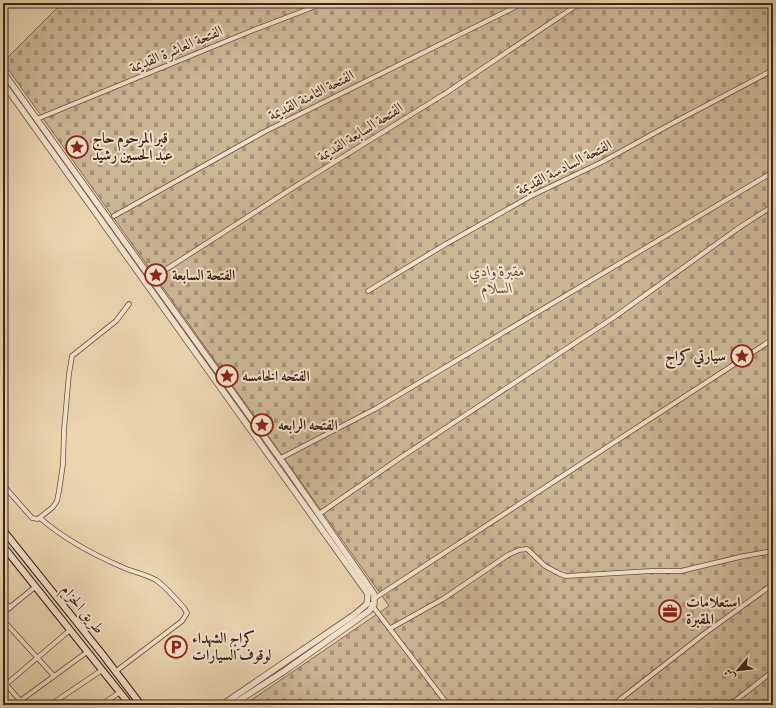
<svg xmlns="http://www.w3.org/2000/svg" width="776" height="708" font-family="Alegreya,Amiri,serif">
	<style>
		.cemetery { fill: url(#cemetery-stones); stroke: #846e58 }
		.lines { fill: none; stroke-linecap: round; stroke-linejoin: round }
		.minor-casing { stroke: #675040; stroke-width: 5.5 }
		.tertiary-casing { stroke: #675040; stroke-width: 7 }
		.secondary-casing { stroke: #3b241a; stroke-width: 8 }
		.minor { stroke: #f2e4cc; stroke-width: 4 }
		.tertiary { stroke: #f2e4cc; stroke-width: 5.5 }
		.secondary { stroke: #f2e4cc; stroke-width: 6 }
		.labels { text-anchor: middle; stroke-width: 4; stroke-linejoin: round; paint-order: stroke }
		.street-label { font-size: 15px; fill: #3b241a; stroke: #f2e4cc }
		.poi-label { font-size: 15px; font-weight: bold; fill: #3b241a; stroke: #f2e4cc; text-anchor: start }
		.park-label { font-size: 15px; font-style: italic; fill: #604939; stroke: #f2e4cc }
	</style>
	<defs>
		<pattern id="cemetery-stones" width="16" height="16" patternUnits="userSpaceOnUse"><rect width="16" height="16" fill="#cdb896"/><path d="M2 7V4a2 2 0 0 1 4 0v3zM10 15v-3a2 2 0 0 1 4 0v3z" fill="#a8957a"/></pattern>
	</defs>
	<rect width="100%" height="100%" fill="#ebd6b0"/>
	<filter id="stains"><feTurbulence type="fractalNoise" baseFrequency=".005" numOctaves="4"/><feColorMatrix values="0 0 0 0 .2 0 0 0 0 .09 0 0 0 0 .02 0 0 0 .5 -.17"/></filter>
	<radialGradient id="worn" r=".72"><stop offset=".6" stop-color="#630" stop-opacity="0"/><stop offset="1" stop-color="#630" stop-opacity=".3"/></radialGradient>
	<polygon class="cemetery" points="62,3 773,3 773,705 244,705 389,606 3,62"/>
	<g class="lines">
		<g class="minor-casing">
			<g id="minor">
				<polyline points="37,119 251,31 324,3"/>
				<polyline points="114,216 264,132 523,3"/>
				<polyline points="151,279 291,189 446,93 580,3"/>
				<polyline points="368,291 446,244 531,196 602,162 671,124 773,70"/>
				<polyline points="279,459 375,409 773,172"/>
				<polyline points="3,485 32,518 38,519 53,507 57,501 59,491 63,464 64,430 69,374 72,356 116,321 129,304"/>
				<polyline points="319,514 400,458 613,318 740,227 773,206"/>
				<path d="M40 518C64 539 92 554 122 567 133 572 145 574 156 580 166 587 176 599 184 608L187 613 182 621 115 672"/>
				<polyline points="375,598 773,339"/>
				<polyline points="3,600 10,608"/>
				<polyline points="371,604 448,705"/>
				<polyline points="3,613 35,587"/>
				<polyline points="3,620 54,676"/>
				<polyline points="391,628 443,599 508,555 519,550 527,549 545,566 560,574 566,576 652,571 681,571 744,556 773,551"/>
				<polyline points="3,681 24,705"/>
				<polyline points="3,687 70,630"/>
				<polyline points="20,701 87,652"/>
				<polyline points="50,705 102,670"/>
				<polyline points="101,705 120,692"/>
				<polyline points="613,705 704,634 773,584"/>
				<polyline points="730,705 773,671"/>
			</g>
		</g>
		<g class="tertiary-casing">
			<g id="tertiary">
				<polyline points="3,72 286,467 374,594 374,604 369,611 286,670 232,705"/>
				<polyline points="3,83 368,594 367,604 354,615 222,705"/>
			</g>
		</g>
		<g class="secondary-casing">
			<g id="secondary">
				<polyline points="3,530 103,655 141,705"/>
				<polyline points="3,546 130,705"/>
			</g>
		</g>
		<use href="#minor" class="minor"/>
		<use href="#tertiary" class="tertiary"/>
		<use href="#secondary" class="secondary"/>
	</g>
	<defs>
		<g id="sight-ring" transform="scale(1.15)"><circle r="9.5" fill="#f2e4cc" stroke="#8f2418" stroke-width="1.5"/><path d="M0-6L1.8-2.2L6-1.7L2.9 1.2L3.7 5.4L0 3.3L-3.7 5.4L-2.9 1.2L-6-1.7L-1.8-2.2Z" fill="#8f2418"/></g>
		<g id="office-ring" transform="scale(1.15)"><circle r="9.5" fill="#f2e4cc" stroke="#8f2418" stroke-width="1.5"/><path d="M-6-3h4V-5.5h4V-3h4V5H-6ZM-1-4.5V-3h2v-1.5ZM-6 0V1H6V0Z" fill="#8f2418"/></g>
		<g id="parking-ring" transform="scale(1.15)"><circle r="9.5" fill="#f2e4cc" stroke="#8f2418" stroke-width="1.5"/><path d="M-3.5-5.5H1a3.5 3.5 0 0 1 0 7H-1V5.5H-3.5ZM-1-3.4V-.6H.8a1.4 1.4 0 0 0 0-2.8Z" fill="#8f2418"/></g>
	</defs>
	<g fill-rule="evenodd">
		<use href="#sight-ring" x="77" y="147"/>
		<use href="#sight-ring" x="156" y="275"/>
		<use href="#sight-ring" x="742" y="356"/>
		<use href="#sight-ring" x="227" y="376"/>
		<use href="#sight-ring" x="262" y="425"/>
		<use href="#office-ring" x="670" y="611"/>
		<use href="#parking-ring" x="176" y="647"/>
	</g>
	<g class="labels">
		<g class="street-label">
			<text transform="translate(176 49) rotate(-23)" y="5">الفتحة العاشرة القديمة</text>
			<text transform="translate(311 95) rotate(-27)" y="5">الفتحة الثامنة القديمة</text>
			<text transform="translate(360 132) rotate(-32)" y="5">الفتحة السابعة القديمة</text>
			<text transform="translate(564 167) rotate(-27)" y="5">الفتحة السادسة القديمة</text>
			<text transform="translate(83 609) rotate(51)" y="5">طريق الحزام</text>
		</g>
		<g class="poi-label">
			<text x="92" y="143">قبر المرحوم حاج<tspan x="92" dy="17">عبد الحسين رشيد</tspan></text>
			<text x="172" y="280">الفتحة السابعة</text>
			<text x="726" y="361" text-anchor="end">سيارتي كراج</text>
			<text x="242" y="381">الفتحه الخامسه</text>
			<text x="278" y="430">الفتحه الرابعه</text>
			<text x="686" y="607">استعلامات<tspan x="686" dy="17">المقبرة</tspan></text>
			<text x="192" y="643">كراج الشهداء<tspan x="192" dy="17">لوقوف السيارات</tspan></text>
		</g>
		<g class="park-label">
			<text x="497" y="276">مقبرة وادي<tspan x="497" dy="17">السلام</tspan></text>
		</g>
	</g>
	<rect width="776" height="708" fill="none" stroke="#ebd6b0" stroke-width="16"/>
	<rect x="4" y="4" width="768" height="700" fill="none" stroke="#3b241a" stroke-width="2"/>
	<rect x="8" y="8" width="760" height="692" fill="none" stroke="#3b241a"/>
	<g transform="translate(738 670) rotate(242)" stroke="#f2e4cc" stroke-width="3" paint-order="stroke">
	<path d="M0-3L7 15L0 10L-7 15Z" fill="#3b241a"/>
	<text y="-6" font-size="11" font-weight="bold" text-anchor="middle" fill="#3b241a">ش</text>
	</g>
	<rect width="100%" height="100%" filter="url(#stains)"/>
	<rect width="100%" height="100%" fill="url(#worn)"/>
</svg>
